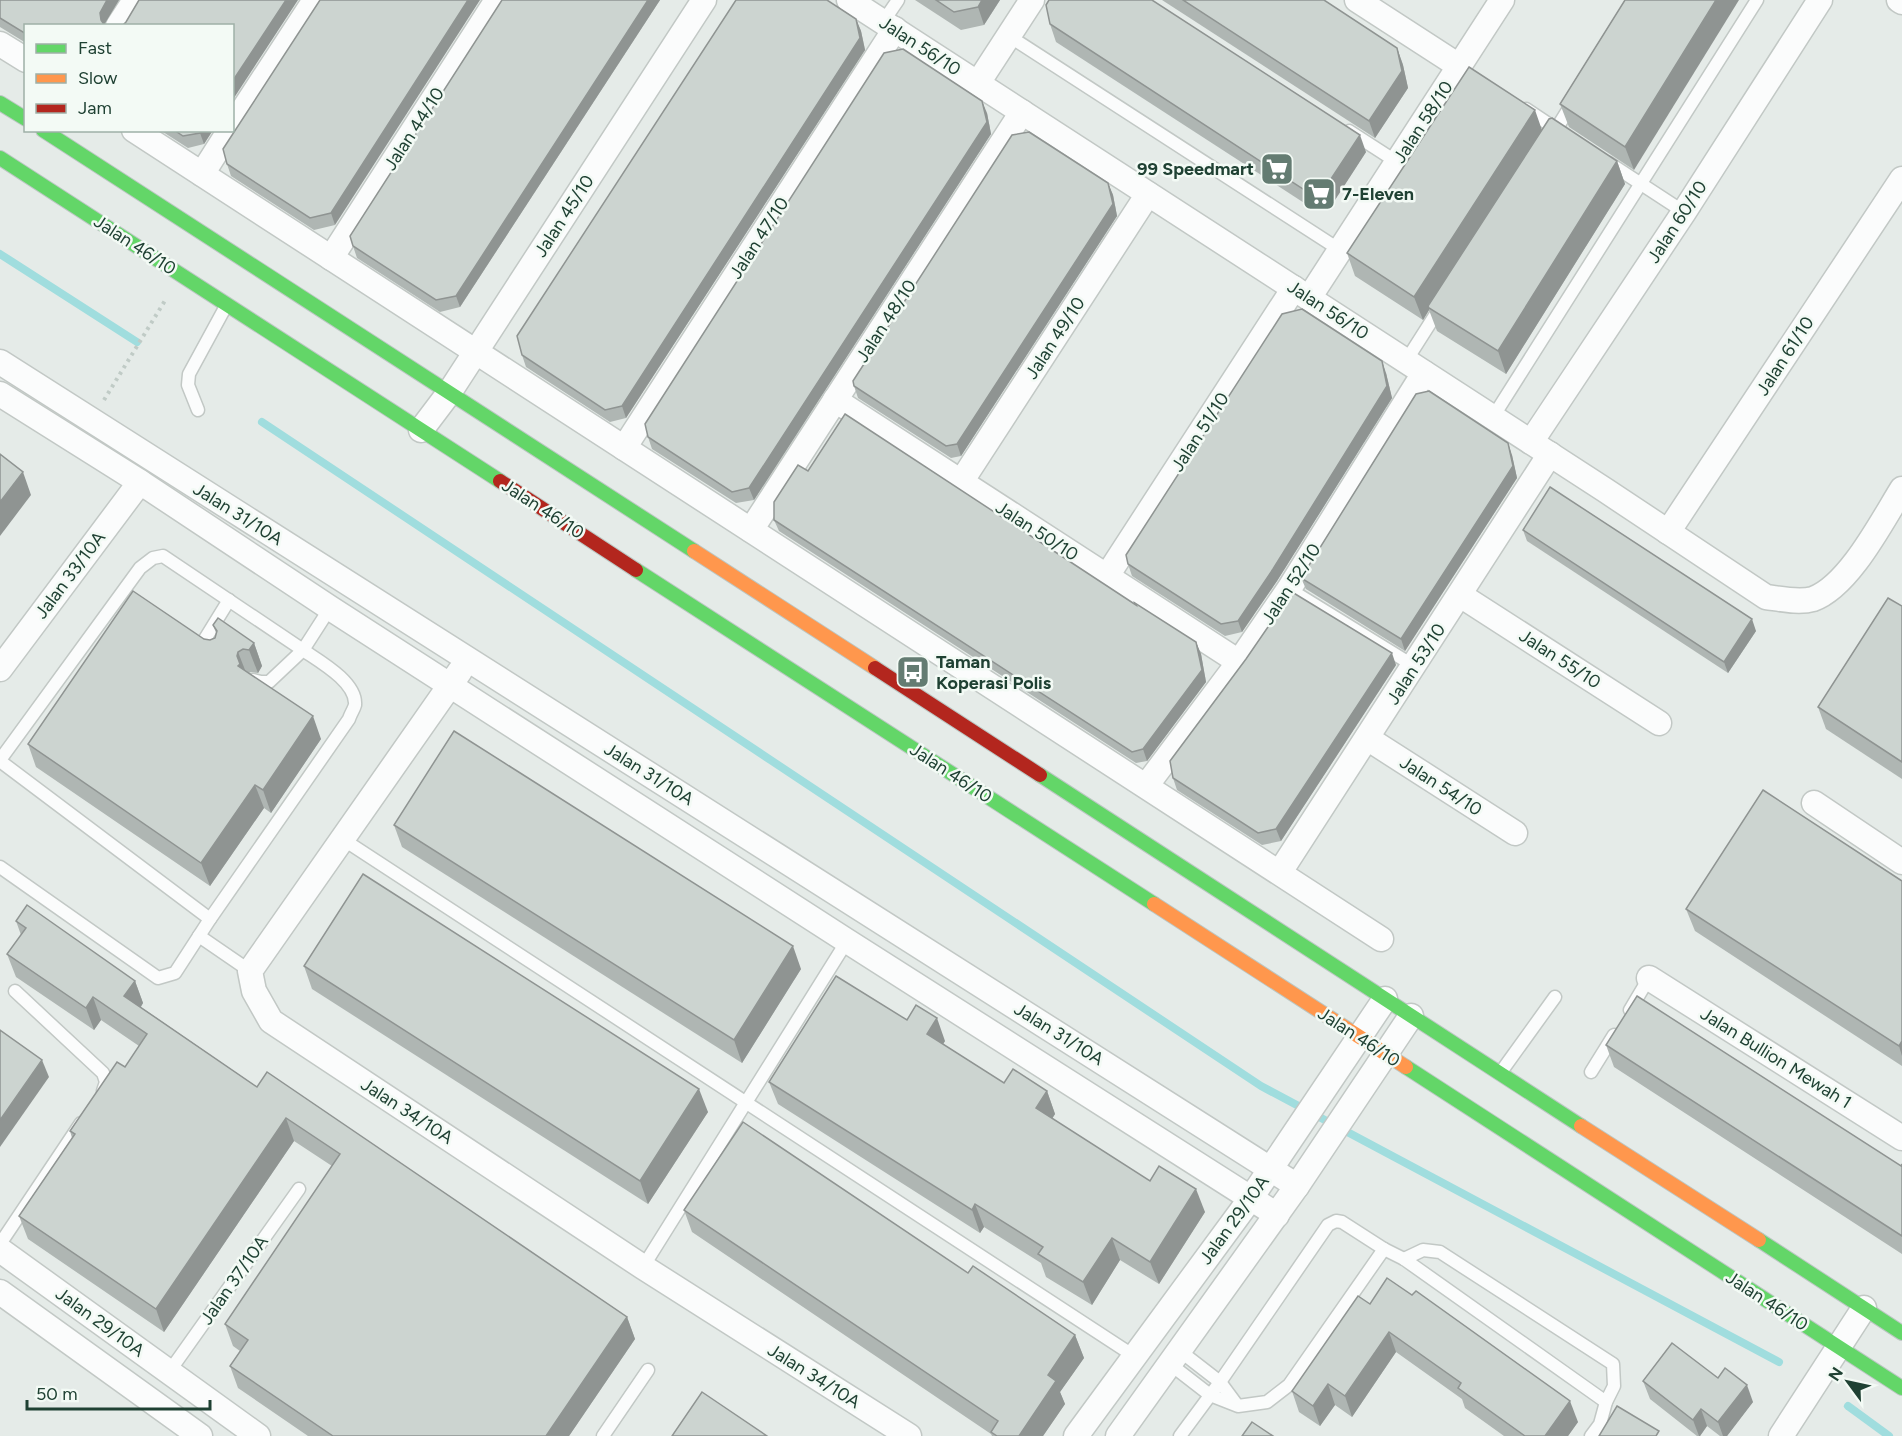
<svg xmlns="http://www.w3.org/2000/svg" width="1902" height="1436" font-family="Figtree,sans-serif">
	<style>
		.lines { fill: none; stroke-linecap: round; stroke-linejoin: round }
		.stream { stroke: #a0ddde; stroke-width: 8 }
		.lane-casing { stroke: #c2c8c5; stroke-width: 15 }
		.street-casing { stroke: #c2c8c5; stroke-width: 27 }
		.fast-casing { stroke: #bcc7c3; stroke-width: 16 }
		.slow-casing { stroke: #bcc7c3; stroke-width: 16 }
		.jam-casing { stroke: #bcc7c3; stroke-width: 16 }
		.path { stroke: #c0cbc6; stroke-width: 4; stroke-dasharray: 3 4.5; stroke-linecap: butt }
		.lane { stroke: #fbfcfc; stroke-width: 12 }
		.street { stroke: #fbfcfc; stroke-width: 24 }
		.fast { stroke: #63d668; stroke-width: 14 }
		.slow { stroke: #ff974d; stroke-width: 14 }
		.jam { stroke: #b3261e; stroke-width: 14 }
		.wall { fill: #afb6b3 }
		.shaded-wall { fill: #8f9492 }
		.building { fill: #ccd4d0; stroke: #8f9492; stroke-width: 1.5 }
		.labels { text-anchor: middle; stroke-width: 5; stroke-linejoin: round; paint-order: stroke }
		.street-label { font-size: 18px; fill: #1f4133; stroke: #f3faf5 }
		.poi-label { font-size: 18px; font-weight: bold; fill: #1f4133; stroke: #f3faf5; text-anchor: start }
	</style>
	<rect width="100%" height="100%" fill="#e5ebe8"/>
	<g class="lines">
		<g class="stream">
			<polyline points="0,254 137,342"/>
			<polyline points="262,422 1261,1086 1779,1362"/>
			<polyline points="1848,1406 1889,1436"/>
		</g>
		<g class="lane-casing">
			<g id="lane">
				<polyline points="883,22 898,0"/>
				<polyline points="1009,36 1340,250"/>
				<polyline points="1526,109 1559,131"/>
				<polyline points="1349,131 1397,162"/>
				<polyline points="1552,136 1573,102"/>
				<polyline points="1609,163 1684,212"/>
				<polyline points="1406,361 1441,306"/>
				<polyline points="198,410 188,385 189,374 226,306"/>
				<polyline points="1493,417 1757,0"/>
				<polyline points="1289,589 1414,666"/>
				<polyline points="214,652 206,643 205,639 229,600"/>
				<polyline points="0,760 140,568 153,558 163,556 303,650 330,608"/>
				<polyline points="0,761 210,919"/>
				<polyline points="341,838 1134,1356"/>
				<path d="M0 867 158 978 175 973 210 919 349 719C350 715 354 709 355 705 357 682 319 661 303 650L269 682H261L253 680"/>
				<polyline points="199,936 250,971"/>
				<polyline points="15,991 103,1073 106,1082 103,1091"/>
				<polyline points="1630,1010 1649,978"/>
				<polyline points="1501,1072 1555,997"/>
				<polyline points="1591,1072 1614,1035"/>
				<polyline points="0,1244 81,1123"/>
				<polyline points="1404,1259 1423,1250 1440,1252 1613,1364 1614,1386 1606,1402 1600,1424 1591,1436"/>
				<polyline points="643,1267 847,941"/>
				<polyline points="1180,1351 1220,1382 1237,1405"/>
				<polyline points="1170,1364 1210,1395 1238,1406 1267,1402 1289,1385 1384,1249"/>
				<polyline points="169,1372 299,1189"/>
				<polyline points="603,1436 648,1370"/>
				<polyline points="1180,1436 1220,1382 1328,1225 1336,1221 1342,1222 1384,1249 1404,1259 1606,1402"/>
			</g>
		</g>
		<g class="street-casing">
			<g id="street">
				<path d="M849 0 1605 490 1766 597C1781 599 1799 603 1813 599 1849 586 1882 521 1902 489"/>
				<polyline points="1357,0 1459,66"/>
				<polyline points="1899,0 1902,2"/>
				<polyline points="118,26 135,0"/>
				<polyline points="0,44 26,60"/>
				<polyline points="978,83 1032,0"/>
				<polyline points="232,127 315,0"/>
				<polyline points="134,130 1381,939"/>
				<polyline points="202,174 230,130"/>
				<polyline points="331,258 497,0"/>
				<polyline points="1309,298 1502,0"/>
				<polyline points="0,362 1297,1186"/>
				<polyline points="0,394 140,482 330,608 847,941 1277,1215"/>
				<polyline points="835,400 1239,662"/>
				<polyline points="421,430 449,393 704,0"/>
				<polyline points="1531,442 1684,212 1820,0"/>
				<polyline points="624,448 895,29"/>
				<polyline points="961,482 1148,194"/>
				<polyline points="751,530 1022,112"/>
				<polyline points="1668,532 1902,179"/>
				<polyline points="1107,576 1294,288"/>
				<polyline points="1460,595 1659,723"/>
				<polyline points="0,669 140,482"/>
				<polyline points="460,671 250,971 254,991 271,1021 643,1267 909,1436"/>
				<polyline points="1367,738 1515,833"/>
				<polyline points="1146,786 1239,662 1289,589 1424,373"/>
				<polyline points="1814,803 1902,862"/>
				<polyline points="1280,872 1550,454"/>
				<polyline points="1649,978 1902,1138"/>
				<polyline points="0,1250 258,1436"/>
				<polyline points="0,1292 200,1436"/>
				<polyline points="1076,1436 1251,1198 1385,999"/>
				<polyline points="1118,1436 1297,1186 1411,1016"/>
				<polyline points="1781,1436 1864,1308"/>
			</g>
		</g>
		<g class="fast-casing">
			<g id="fast">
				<polyline points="0,103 26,119"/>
				<polyline points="43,130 694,551"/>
				<polyline points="0,158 500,481"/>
				<polyline points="636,570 1154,904"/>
				<polyline points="1040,775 1581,1126"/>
				<polyline points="1406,1067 1902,1388"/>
				<polyline points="1759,1240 1902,1333"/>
			</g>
		</g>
		<g class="slow-casing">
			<g id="slow">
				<polyline points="694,551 875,668"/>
				<polyline points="1154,904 1406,1067"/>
				<polyline points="1581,1126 1759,1240"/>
			</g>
		</g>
		<g class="jam-casing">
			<g id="jam">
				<polyline points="500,481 636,570"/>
				<polyline points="875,668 1040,775"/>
			</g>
		</g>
		<polyline class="path" points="104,400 166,299"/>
		<use href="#lane" class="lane"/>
		<use href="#street" class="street"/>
		<use href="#fast" class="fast"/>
		<use href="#slow" class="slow"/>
		<use href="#jam" class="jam"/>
	</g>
	<g class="wall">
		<polygon points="0,0 119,0 104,24 26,26 26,43 0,27"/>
		<polygon points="320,0 335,225 314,230 231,176 227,164"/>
		<polygon points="502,0 660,0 460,307 440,312 357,258 353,246"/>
		<polygon points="915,0 1000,0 984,25 961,30"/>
		<polygon points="1162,0 1324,0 1397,48 1403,65 1408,88 1375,138"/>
		<polygon points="1625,0 1634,170 1569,127 1560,104"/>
		<polygon points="856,19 861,31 865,50 626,418 610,422 526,367 522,355"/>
		<polygon points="1050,24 1366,152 1333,203 1315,210 1056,42"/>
		<polygon points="987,113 991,134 754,500 736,503 652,449 648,437"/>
		<polygon points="160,130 213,130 204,144 188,148"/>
		<polygon points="1542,130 1617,161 1625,184 1506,374 1437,331 1429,310 1423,320 1355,276 1347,253"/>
		<polygon points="1108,183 1113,195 1117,216 961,456 951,458 858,398 854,386"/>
		<polygon points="1386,373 1392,398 1277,581 1242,632 1225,636 1132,576 1128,564"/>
		<polygon points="1512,455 1517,478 1405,651 1306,589 1301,578"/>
		<polygon points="808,471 1136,605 1196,642 1201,654 1206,682 1147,761 1136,763 779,531 774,520"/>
		<polygon points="1523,530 1756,631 1728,673 1527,541"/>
		<polygon points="1902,606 1902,779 1826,729 1818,707"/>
		<polygon points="213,625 254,643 262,666 258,673 251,672 249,673 321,739 271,813 264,808 210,886 36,767 28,744 204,639 210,640 215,638 216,633"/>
		<polygon points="1396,665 1281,841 1262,845 1177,790 1173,778"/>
		<polygon points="394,825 801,969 742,1063 402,847"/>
		<polygon points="1902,881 1902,1066 1695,931 1686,909"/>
		<polygon points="16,921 135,981 143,1003 141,1007 257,1087 627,1317 635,1339 569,1436 308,1436 238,1388 230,1366 240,1351 233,1346 225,1324 332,1166 294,1141 164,1332 28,1239 19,1216 72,1138 70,1131 125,1067 139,1046 101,1020 94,1030 16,977 7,954 21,935"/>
		<polygon points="304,966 708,1112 648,1204 312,989"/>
		<polygon points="945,1041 943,1044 1004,1083 1047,1091 1055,1114 1052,1119 1150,1181 1205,1212 1159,1284 1120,1260 1092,1305 1046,1277 1041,1263 984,1227 980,1233 778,1104 769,1082"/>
		<polygon points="1606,1045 1901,1166 1902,1164 1902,1254 1614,1067"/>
		<polygon points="684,1210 968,1273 1075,1335 1084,1358 1060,1392 1065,1404 1043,1436 992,1436 991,1434 692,1232"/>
		<polygon points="1370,1304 1578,1422 1568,1436 1504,1436 1465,1408 1462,1399 1396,1352 1352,1417 1335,1405 1320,1426 1299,1412 1292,1391"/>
		<polygon points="1718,1378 1753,1402 1727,1436 1720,1436 1707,1426 1700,1436 1697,1436 1650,1399 1643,1381"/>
	</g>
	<g class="shaded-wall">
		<polygon points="107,0 119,0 104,25 101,20 100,13"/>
		<polygon points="286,0 298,0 232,101 232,82"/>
		<polygon points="468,0 480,0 335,225 331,213"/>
		<polygon points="648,0 660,0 460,307 456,296"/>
		<polygon points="982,0 1000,0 984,25 978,7"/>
		<polygon points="1716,0 1739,0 1634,170 1625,147"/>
		<polygon points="856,19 861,31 865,50 626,418 622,406"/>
		<polygon points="1397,48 1403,65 1408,88 1375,138 1369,121"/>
		<polygon points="982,101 987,113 991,134 754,500 749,488"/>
		<polygon points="1535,110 1543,133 1429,308 1429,310 1423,320 1414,297"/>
		<polygon points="201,130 213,130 204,144 200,133"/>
		<polygon points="1360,135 1366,152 1333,203 1327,185"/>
		<polygon points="1617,161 1625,184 1506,374 1498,351"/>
		<polygon points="1108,183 1113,195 1117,216 961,456 957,444"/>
		<polygon points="1382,361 1386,373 1392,398 1277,581 1242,632 1238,621"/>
		<polygon points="1508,443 1512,455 1517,478 1405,651 1401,639"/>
		<polygon points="23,472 31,495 0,536 0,502"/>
		<polygon points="1752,619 1756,631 1728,673 1724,662"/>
		<polygon points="1196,642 1201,654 1206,682 1147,761 1143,749"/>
		<polygon points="254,643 262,666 258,673 249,650"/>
		<polygon points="238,652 247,675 238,666 237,656"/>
		<polygon points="1392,653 1396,665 1281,841 1276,829"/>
		<polygon points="313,716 321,739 271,813 263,790"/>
		<polygon points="255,785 264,808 210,886 201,863"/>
		<polygon points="793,946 801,969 742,1063 734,1040"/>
		<polygon points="135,981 143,1003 133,1019 124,996"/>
		<polygon points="93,997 101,1020 94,1030 86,1008"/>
		<polygon points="937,1018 945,1041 935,1057 927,1034"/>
		<polygon points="1902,1041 1902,1056 1899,1046"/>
		<polygon points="42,1060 49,1077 0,1147 0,1120"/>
		<polygon points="699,1089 708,1112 648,1204 640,1181"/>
		<polygon points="1047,1091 1055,1114 1044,1131 1036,1108"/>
		<polygon points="286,1118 294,1141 164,1332 156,1309"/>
		<polygon points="1196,1189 1205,1212 1159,1284 1150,1262"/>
		<polygon points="975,1204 984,1227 980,1233 972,1210"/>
		<polygon points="1112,1238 1120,1260 1092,1305 1083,1282"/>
		<polygon points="627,1317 635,1339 569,1436 546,1436"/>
		<polygon points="1389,1332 1396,1352 1352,1417 1345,1396"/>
		<polygon points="1075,1335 1084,1358 1060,1392 1065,1404 1043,1436 1019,1436 1048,1375"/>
		<polygon points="1328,1384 1335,1405 1320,1426 1313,1406"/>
		<polygon points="1747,1385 1753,1402 1727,1436 1723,1436 1718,1422"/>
		<polygon points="1570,1401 1578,1422 1568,1436 1545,1436"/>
		<polygon points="1701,1409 1707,1426 1700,1436 1699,1436 1693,1420"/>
	</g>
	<g class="building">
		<polygon points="0,0 107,0 100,13 101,20 105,26 26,26 26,34 0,18"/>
		<polygon points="139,0 286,0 232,82 232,26 122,26 126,22"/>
		<polygon points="320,0 468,0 331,213 310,218 227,164 223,149"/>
		<polygon points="502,0 648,0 456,296 436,300 353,246 350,236"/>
		<polygon points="736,0 827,0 856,19 860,38 622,406 605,410 522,355 517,336"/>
		<polygon points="936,0 982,0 978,7 954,12"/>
		<polygon points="1049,0 1152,0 1360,135 1327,185 1309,193 1050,24 1046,5"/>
		<polygon points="1183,0 1324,0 1397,48 1402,71 1369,121"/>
		<polygon points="1625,0 1716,0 1625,147 1560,104"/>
		<polygon points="903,49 982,101 987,122 749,488 732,492 648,437 645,424 884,53"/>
		<polygon points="1469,67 1535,110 1414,297 1347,253"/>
		<polygon points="1552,118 1617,161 1498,351 1429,308 1428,306 1549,119"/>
		<polygon points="174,130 201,130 200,133 183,136"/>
		<polygon points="1029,132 1108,183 1113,204 957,444 946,446 854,386 853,381 1012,135"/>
		<polygon points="1302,309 1382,361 1387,386 1273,569 1238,621 1221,624 1128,564 1126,555 1282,314"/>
		<polygon points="1429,391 1508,443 1513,466 1401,639 1301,578 1416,394"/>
		<polygon points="845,414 1136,605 1135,603 1196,642 1202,670 1143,749 1132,752 774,520 774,502 798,465 808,471"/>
		<polygon points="0,454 23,472 0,502"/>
		<polygon points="1550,487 1752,619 1724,662 1523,530"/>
		<polygon points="133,591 204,639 210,640 215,638 217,631 213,625 218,618 254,643 249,650 243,649 238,652 237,656 240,664 238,666 313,716 263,790 255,785 201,863 28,744"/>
		<polygon points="1292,592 1392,653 1276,829 1258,833 1173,778 1170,761 1246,659"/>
		<polygon points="1888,598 1902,606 1902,762 1818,707"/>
		<polygon points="454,731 793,946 734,1040 394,825"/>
		<polygon points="1763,790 1902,881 1902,1041 1899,1046 1686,909"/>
		<polygon points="363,874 699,1089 640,1181 304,966"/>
		<polygon points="27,905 135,981 124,996 257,1087 267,1072 627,1317 546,1436 333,1436 230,1366 248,1340 225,1324 340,1154 286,1118 156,1309 19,1216 75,1134 70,1131 117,1062 125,1067 147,1034 93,997 86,1008 7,954 26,928 16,921"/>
		<polygon points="836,976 907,1020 916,1005 937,1018 927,1034 1004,1083 1013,1069 1047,1091 1036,1108 1150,1181 1159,1166 1196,1189 1150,1262 1112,1238 1083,1282 1038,1254 1043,1247 975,1204 972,1210 769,1082"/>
		<polygon points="1637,996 1901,1166 1902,1164 1902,1236 1606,1045"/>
		<polygon points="0,1030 42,1060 0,1120"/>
		<polygon points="743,1122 968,1273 973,1266 1075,1335 1048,1375 1056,1381 1019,1436 997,1436 991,1432 998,1421 684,1210"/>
		<polygon points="1387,1278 1412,1295 1416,1291 1570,1401 1545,1436 1525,1436 1458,1388 1461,1383 1389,1332 1345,1396 1328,1384 1313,1406 1292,1391 1358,1296 1370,1304"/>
		<polygon points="1672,1343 1718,1378 1725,1368 1747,1385 1718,1422 1701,1409 1693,1420 1643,1381"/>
		<polygon points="702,1392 767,1436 672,1436"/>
		<polygon points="1617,1406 1659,1431 1656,1436 1599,1436"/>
		<polygon points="1252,1422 1273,1436 1242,1436"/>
	</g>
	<defs>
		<g id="supermarket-square" transform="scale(1.725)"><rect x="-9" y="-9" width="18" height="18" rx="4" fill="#647c72" stroke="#f3faf5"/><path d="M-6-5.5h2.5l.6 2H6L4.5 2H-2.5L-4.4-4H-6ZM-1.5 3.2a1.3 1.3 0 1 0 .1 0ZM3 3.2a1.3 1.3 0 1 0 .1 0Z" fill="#fff"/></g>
		<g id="bus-square" transform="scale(1.725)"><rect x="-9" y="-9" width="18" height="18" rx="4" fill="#647c72" stroke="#f3faf5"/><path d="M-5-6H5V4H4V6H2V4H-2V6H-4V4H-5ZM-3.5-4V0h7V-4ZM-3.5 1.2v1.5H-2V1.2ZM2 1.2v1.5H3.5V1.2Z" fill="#fff"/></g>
	</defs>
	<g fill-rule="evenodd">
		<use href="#supermarket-square" x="1277" y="169"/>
		<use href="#supermarket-square" x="1319" y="194"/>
		<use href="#bus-square" x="913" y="672"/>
	</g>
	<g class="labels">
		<g class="street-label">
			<text transform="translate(920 46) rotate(33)" y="6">Jalan 56/10</text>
			<text transform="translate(1423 122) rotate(-57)" y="6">Jalan 58/10</text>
			<text transform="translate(414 129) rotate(-57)" y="6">Jalan 44/10</text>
			<text transform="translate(564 216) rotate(-57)" y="6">Jalan 45/10</text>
			<text transform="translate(1677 222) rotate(-57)" y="6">Jalan 60/10</text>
			<text transform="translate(759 238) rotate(-57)" y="6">Jalan 47/10</text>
			<text transform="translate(135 245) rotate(33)" y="6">Jalan 46/10</text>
			<text transform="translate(1328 310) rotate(33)" y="6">Jalan 56/10</text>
			<text transform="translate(886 321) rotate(-57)" y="6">Jalan 48/10</text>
			<text transform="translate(1055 338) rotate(-57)" y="6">Jalan 49/10</text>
			<text transform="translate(1785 356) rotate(-57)" y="6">Jalan 61/10</text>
			<text transform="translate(1200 432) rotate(-57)" y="6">Jalan 51/10</text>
			<text transform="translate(543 509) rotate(33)" y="6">Jalan 46/10</text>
			<text transform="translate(238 514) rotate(32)" y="6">Jalan 31/10A</text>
			<text transform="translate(1037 531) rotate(33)" y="6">Jalan 50/10</text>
			<text transform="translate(70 575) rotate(-53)" y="6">Jalan 33/10A</text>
			<text transform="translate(1291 584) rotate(-57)" y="6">Jalan 52/10</text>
			<text transform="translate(1560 659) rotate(33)" y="6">Jalan 55/10</text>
			<text transform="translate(1416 664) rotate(-57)" y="6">Jalan 53/10</text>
			<text transform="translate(951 773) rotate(33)" y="6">Jalan 46/10</text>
			<text transform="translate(649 774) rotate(32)" y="6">Jalan 31/10A</text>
			<text transform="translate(1441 786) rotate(33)" y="6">Jalan 54/10</text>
			<text transform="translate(1059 1034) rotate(32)" y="6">Jalan 31/10A</text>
			<text transform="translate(1359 1037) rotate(33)" y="6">Jalan 46/10</text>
			<text transform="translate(1776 1058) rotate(32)" y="6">Jalan Bullion Mewah 1</text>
			<text transform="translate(407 1111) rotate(33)" y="6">Jalan 34/10A</text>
			<text transform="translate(1234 1220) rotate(-54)" y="6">Jalan 29/10A</text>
			<text transform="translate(234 1280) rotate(-55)" y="6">Jalan 37/10A</text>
			<text transform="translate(1767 1301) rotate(33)" y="6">Jalan 46/10</text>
			<text transform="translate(100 1322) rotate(36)" y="6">Jalan 29/10A</text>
			<text transform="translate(814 1376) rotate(32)" y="6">Jalan 34/10A</text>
		</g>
		<g class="poi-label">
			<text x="1254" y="175" text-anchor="end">99 Speedmart</text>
			<text x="1342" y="200">7-Eleven</text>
			<text x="936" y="668">Taman<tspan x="936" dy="21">Koperasi Polis</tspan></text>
		</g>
	</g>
	<rect x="24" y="24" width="210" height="108" fill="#f3faf5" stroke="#9eb0a7" stroke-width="1.5"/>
	<rect x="36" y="44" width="30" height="9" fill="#63d668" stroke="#9eb0a7" stroke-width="1.5"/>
	<text x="78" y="54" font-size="18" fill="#1f4133">Fast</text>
	<rect x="36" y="74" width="30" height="9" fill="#ff974d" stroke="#9eb0a7" stroke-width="1.5"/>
	<text x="78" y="84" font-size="18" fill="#1f4133">Slow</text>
	<rect x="36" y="104" width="30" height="9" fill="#b3261e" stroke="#9eb0a7" stroke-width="1.5"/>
	<text x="78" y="114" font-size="18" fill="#1f4133">Jam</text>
	<g transform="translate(1848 1382) rotate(303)" stroke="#f3faf5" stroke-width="4.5" paint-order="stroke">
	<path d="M0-4.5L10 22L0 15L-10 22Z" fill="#1f4133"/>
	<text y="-9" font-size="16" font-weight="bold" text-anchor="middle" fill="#1f4133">N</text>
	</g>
	<path d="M27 1400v9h183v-9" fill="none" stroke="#1f4133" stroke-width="3"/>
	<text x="36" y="1400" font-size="18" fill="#1f4133" stroke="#f3faf5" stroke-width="4.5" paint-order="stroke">50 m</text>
</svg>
